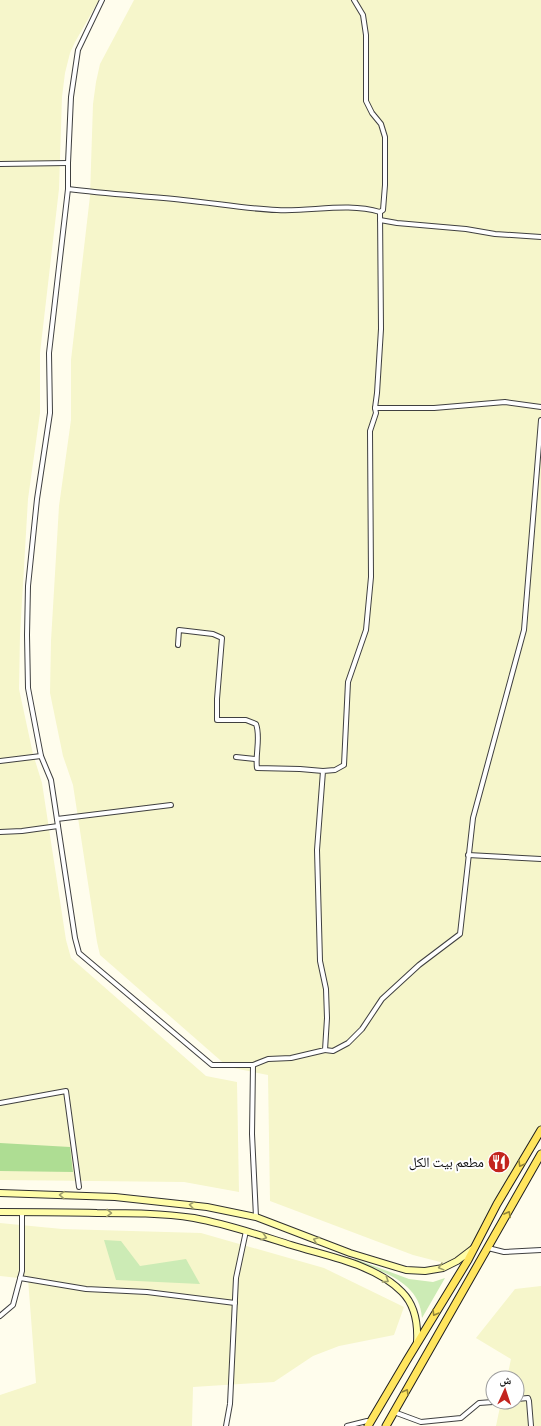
<svg xmlns="http://www.w3.org/2000/svg" width="541" height="1426" font-family="Bitter,'Noto Naskh Arabic',serif">
	<style>
		.farmland { fill: #f6f6cb }
		.green { fill: #ccebb5 }
		.forest { fill: #aedd93 }
		.lines { fill: none; stroke-linecap: round; stroke-linejoin: round }
		.street-casing { stroke: #404040; stroke-width: 6 }
		.secondary-casing { stroke: #2f2f2f; stroke-width: 8 }
		.primary-casing { stroke: #1e1e1e; stroke-width: 9 }
		.street { stroke: #fff; stroke-width: 4 }
		.secondary { stroke: #fffda8; stroke-width: 6 }
		.primary { stroke: #ffe55d; stroke-width: 7 }
		.oneway { stroke: #928439 }
		.oneway2 { stroke: #9e9d6a }
		.labels { text-anchor: middle; stroke-width: 4; stroke-linejoin: round; paint-order: stroke }
		.poi-label { font-size: 14px; fill: #0d0d0d; stroke: #fff; text-anchor: end }
	</style>
	<rect width="100%" height="100%" fill="#fffded"/>
	<g class="farmland">
		<polygon points="0,0 99,0 75,42 70,53 65,73 62,97 59,189 40,353 40,413 28,499 20,635 19,689 33,754 42,783 66,940 71,958 206,1076 237,1082 239,1192 184,1182 0,1180"/>
		<polygon points="134,0 541,0 541,1138 469,1254 448,1264 413,1255 270,1201 268,1075 228,1067 100,955 97,942 73,785 63,756 50,693 51,641 59,506 71,420 71,360 90,196 93,104 96,82 100,64"/>
		<polygon points="0,1223 62,1229 201,1233 324,1268 404,1307 394,1335 339,1346 313,1356 274,1382 193,1387 192,1426 0,1426 0,1395 36,1383 28,1279 0,1276"/>
		<polygon points="541,1286 541,1426 496,1426 501,1402 517,1402 517,1378 507,1378 511,1359 476,1338 515,1289"/>
	</g>
	<g class="green">
		<polygon points="104,1240 121,1241 140,1266 186,1259 200,1284 116,1280"/>
		<path d="M355 1259 409 1279 433 1282 445 1278 422 1318C420 1282 383 1272 355 1261Z"/>
	</g>
	<polygon class="forest" points="0,1143 70,1147 73,1172 0,1171"/>
	<g class="lines">
		<g class="street-casing">
			<g id="street">
				<polyline points="102,0 78,50 71,97 68,163 68,189 49,353 50,413 37,499 28,586 27,635 28,688 41,756 51,780 75,938 79,953 212,1065 253,1065 268,1059 291,1058 325,1050 327,1018 326,989 320,961 317,850 323,771 335,770 344,765 348,682 366,630 371,577 370,431 376,413 375,408 377,393 381,329 380,212 383,210 385,185 385,137 381,124 372,113 366,101 366,35 363,15 354,0"/>
				<polyline points="0,164 68,163"/>
				<path d="M68 189C107 194 145 196 183 200 215 203 246 209 277 210 311 212 347 202 380 212"/>
				<polyline points="380,220 397,223 466,229 495,234 541,237"/>
				<polyline points="375,408 434,408 505,402 541,407"/>
				<path d="M178 645 179 630 213 634 222 638 217 699V720H246L256 724C261 737 255 754 257 768L300 769 323 771"/>
				<polyline points="236,757 255,759"/>
				<polyline points="0,761 41,756"/>
				<polyline points="57,819 171,805"/>
				<polyline points="0,832 22,831 58,826"/>
				<polyline points="468,855 541,859"/>
				<polyline points="325,1050 333,1051 348,1043 362,1029 382,999 419,965 460,934 473,818 524,630 541,420"/>
				<polyline points="253,1065 252,1134 256,1217"/>
				<polyline points="0,1103 66,1091 79,1187"/>
				<polyline points="488,1248 504,1252 541,1250"/>
				<polyline points="20,1278 86,1289 147,1292 235,1303"/>
				<polyline points="0,1316 13,1305 22,1271 22,1212"/>
				<polyline points="517,1399 528,1398 529,1401 531,1426"/>
				<polyline points="394,1412 421,1422 461,1418 479,1403 493,1402"/>
				<polyline points="226,1426 230,1404 236,1278 246,1231"/>
				<polyline points="347,1426 367,1421 370,1423"/>
			</g>
		</g>
		<g class="secondary-casing">
			<g id="secondary">
				<polyline points="0,1193 115,1197 207,1207 256,1217 350,1253 406,1270 425,1271 443,1268 457,1261 474,1248"/>
				<path d="M0 1212C32 1212 65 1212 97 1213 129 1213 162 1213 194 1218 227 1224 259 1235 291 1245 326 1256 375 1264 402 1292 415 1305 418 1324 417 1342"/>
			</g>
		</g>
		<g class="primary-casing">
			<g id="primary">
				<polyline points="368,1426 407,1360 468,1260 497,1204 541,1130"/>
				<polyline points="386,1426 541,1154"/>
			</g>
		</g>
		<use href="#street" class="street"/>
		<use href="#secondary" class="secondary"/>
		<use href="#primary" class="primary"/>
	</g>
	<defs><path id="oneway-chevron" d="M-2-3.5L2.5 0L-2 3.5" fill="none" stroke-width="1.6" stroke-linecap="round" stroke-linejoin="round"/></defs>
	<g class="oneway">
		<use href="#oneway-chevron" transform="translate(521 1164) rotate(120)"/>
		<use href="#oneway-chevron" transform="translate(508 1214) rotate(-61)"/>
		<use href="#oneway-chevron" transform="translate(435 1313) rotate(121)"/>
		<use href="#oneway-chevron" transform="translate(406 1392) rotate(-60)"/>
	</g>
	<g class="oneway2">
		<use href="#oneway-chevron" transform="translate(62 1195) rotate(-178)"/>
		<use href="#oneway-chevron" transform="translate(192 1205) rotate(-172)"/>
		<use href="#oneway-chevron" transform="translate(109 1213) rotate(1)"/>
		<use href="#oneway-chevron" transform="translate(264 1237) rotate(17)"/>
		<use href="#oneway-chevron" transform="translate(316 1240) rotate(-160)"/>
		<use href="#oneway-chevron" transform="translate(441 1267) rotate(165)"/>
		<use href="#oneway-chevron" transform="translate(386 1280) rotate(33)"/>
	</g>
	<defs>
		<g id="restaurant-disc" transform="scale(1.15)"><circle r="9.5" fill="#c3241e" stroke="#fff"/><path d="M-5-6h1v4h1v-4h1v4h1v-4h1v5L-1.5 .5V6h-2V.5L-5-1ZM5-6V6H3V1.5H1.5Q1.5-4 5-6Z" fill="#fff"/></g>
	</defs>
	<g fill-rule="evenodd">
		<use href="#restaurant-disc" x="499" y="1162"/>
	</g>
	<g class="labels">
		<g class="poi-label">
			<text x="484" y="1167">مطعم بيت الكل</text>
		</g>
	</g>
	<g transform="translate(505 1390) rotate(3)"><circle r="19" fill="#ffffff" stroke="#9e9e9e"/>
	<path d="M0-3L7 15L0 10L-7 15Z" fill="#c3241e"/>
	<text y="-6" font-size="11" font-weight="bold" text-anchor="middle" fill="#0d0d0d">ش</text>
	</g>
</svg>
